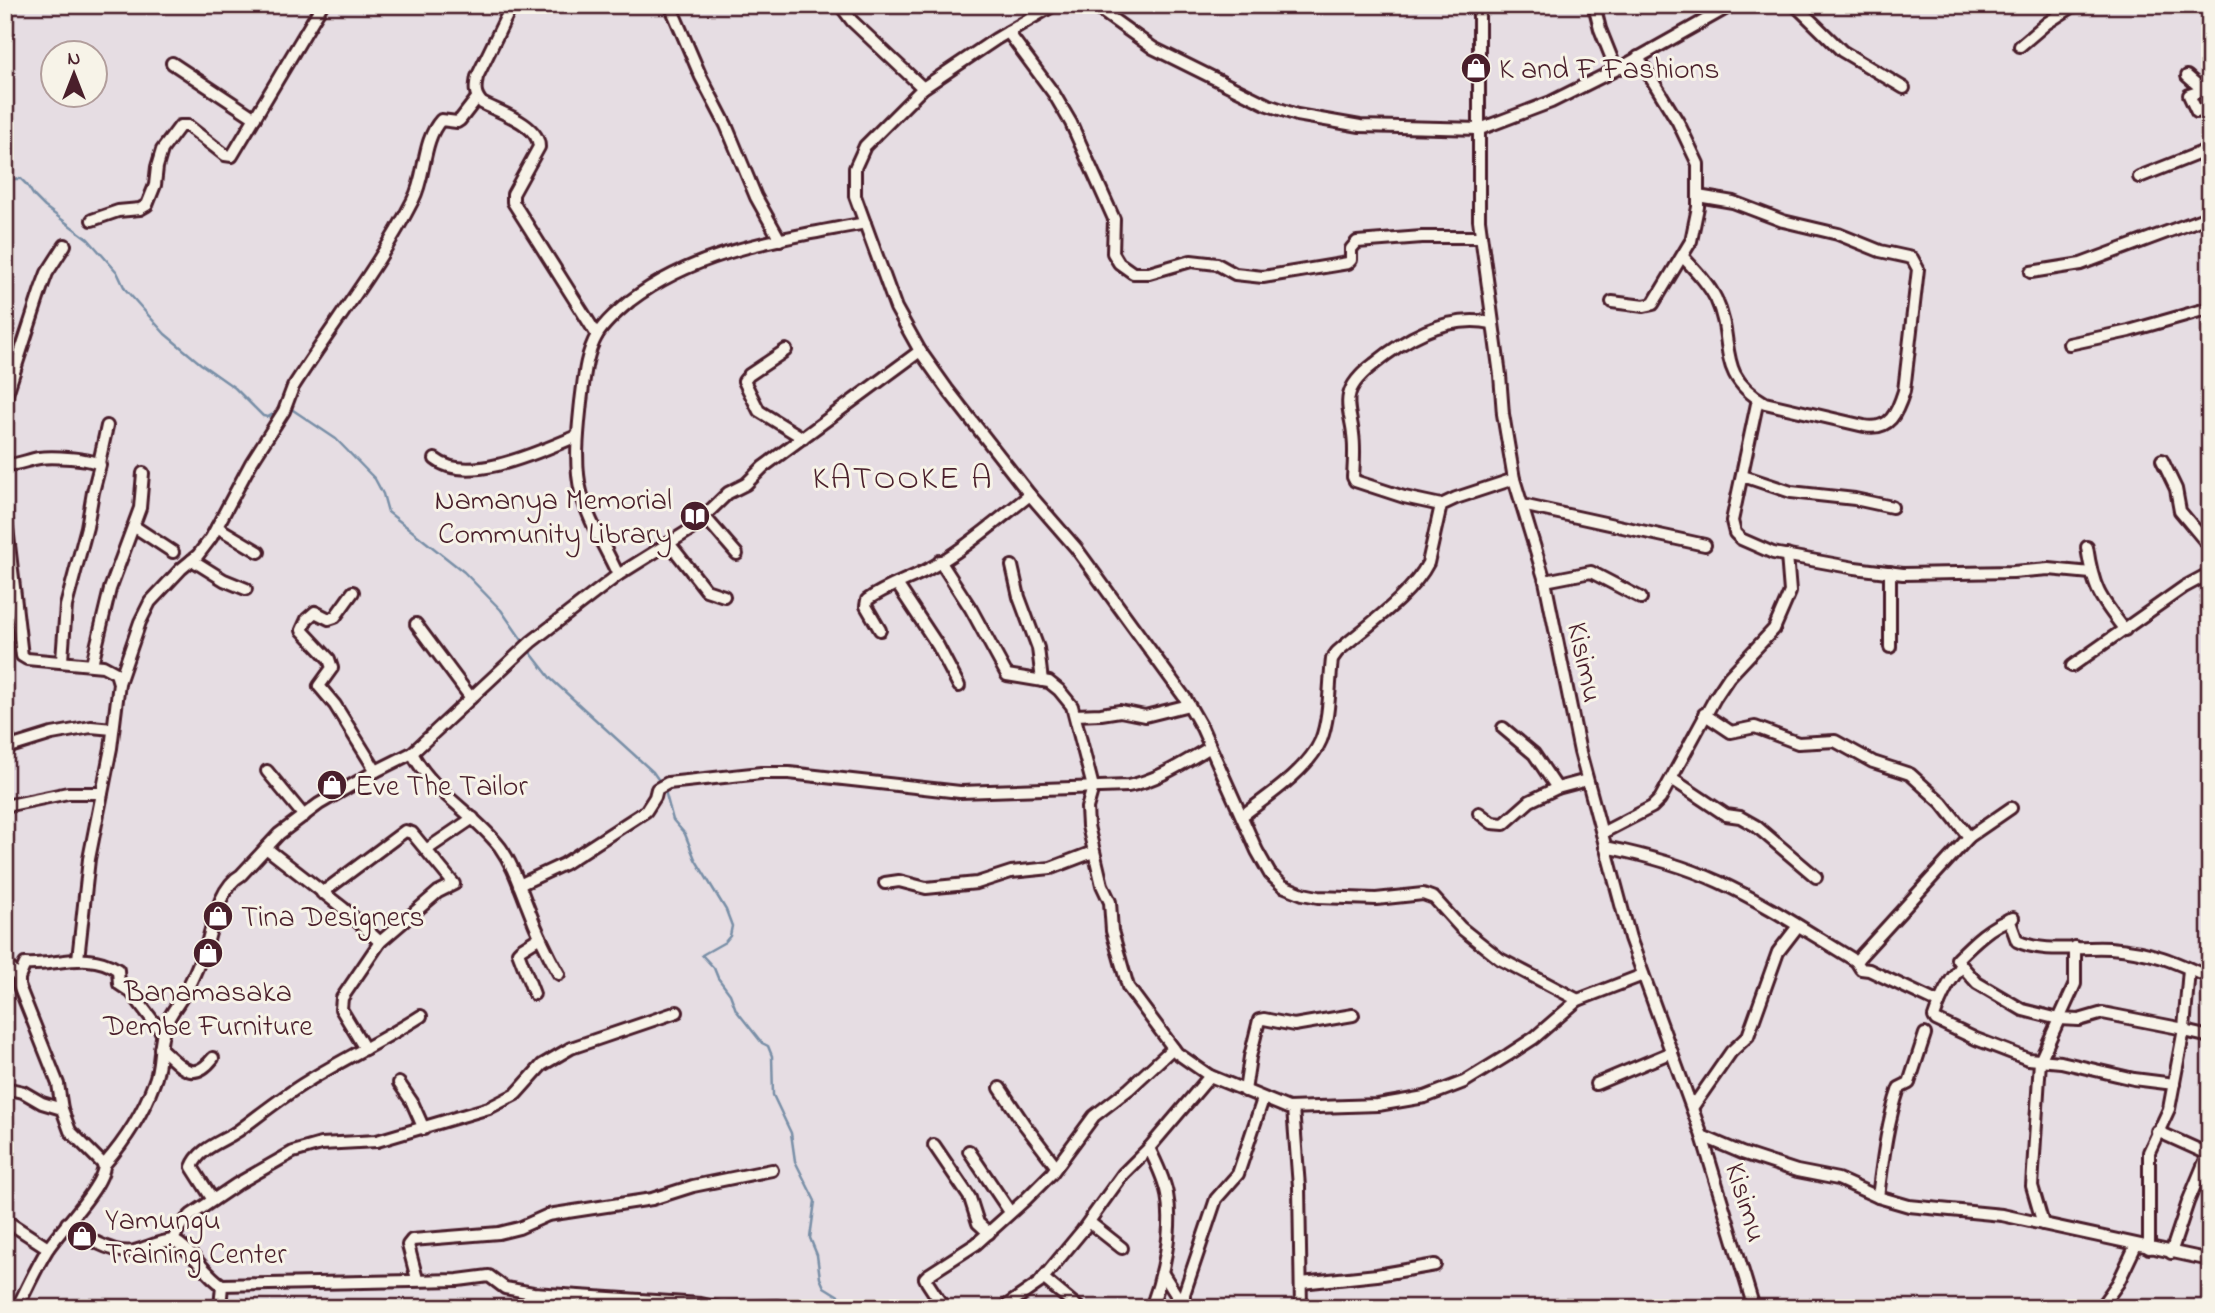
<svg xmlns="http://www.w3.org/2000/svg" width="2215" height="1313" font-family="'Indie Flower',sans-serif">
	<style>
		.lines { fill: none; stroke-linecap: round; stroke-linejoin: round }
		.stream { stroke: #798fa7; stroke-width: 2.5 }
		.minor-casing { stroke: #4a1f2b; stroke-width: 16 }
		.minor { stroke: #f7f3e8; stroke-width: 10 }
		.labels { text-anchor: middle; stroke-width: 6; stroke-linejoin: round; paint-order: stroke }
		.poi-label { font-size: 30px; fill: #4a1f2b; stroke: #f7f3e8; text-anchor: start }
		.street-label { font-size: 30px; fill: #4a1f2b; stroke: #f7f3e8 }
		.quarter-label { font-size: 33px; letter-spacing: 2px; fill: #4a1f2b; stroke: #f7f3e8 }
	</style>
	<rect width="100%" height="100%" fill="#e6dde3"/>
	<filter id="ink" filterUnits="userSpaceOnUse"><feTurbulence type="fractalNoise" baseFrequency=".0143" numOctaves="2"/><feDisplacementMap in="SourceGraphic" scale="14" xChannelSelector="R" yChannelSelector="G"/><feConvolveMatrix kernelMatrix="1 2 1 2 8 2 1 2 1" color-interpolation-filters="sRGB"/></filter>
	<g filter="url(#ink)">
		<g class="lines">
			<g class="stream">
				<polyline points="5,167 13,179 21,179 27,185 34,196 45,207 88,239 117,272 125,289 165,334 201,364 235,388 263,416 268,417 278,411"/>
				<polyline points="290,408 336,439 375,479 383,494 388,512 464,572 501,610 524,643"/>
				<polyline points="527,648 551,679 653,772 660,782"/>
				<polyline points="664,787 673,820 685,834 695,859 726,910 732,926 730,936 725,942 702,955 714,968 718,978 730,994 736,1010 762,1043 768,1046 772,1056 773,1095 791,1133 795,1161 815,1201 810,1238 817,1255 820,1278 824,1287 850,1303 851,1308"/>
			</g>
			<g class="minor-casing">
				<g id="minor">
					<path d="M512 5 477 77C475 88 474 94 482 103 499 112 539 124 539 147L513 194V202L597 335"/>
					<polyline points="670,5 701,77 726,125 756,197 780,240"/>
					<polyline points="840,5 852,21 923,88"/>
					<polyline points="1054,5 996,39 923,88 865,146 855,168 855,196 896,308 920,351 947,389 1030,495 1076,548 1185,698 1202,728 1257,851 1270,874 1283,886 1303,894 1318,897 1376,899 1423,894 1434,898 1461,928 1500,959 1578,1000"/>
					<polyline points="1093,5 1153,48 1268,105 1297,115 1360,126 1480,129 1551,102 1627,64 1732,5"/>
					<polyline points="1479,5 1479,220 1500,375 1503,414 1514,479 1545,581 1580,752 1630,938 1702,1136 1754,1308"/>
					<polyline points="1594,5 1600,29 1616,69"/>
					<polyline points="1795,5 1842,51 1904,88"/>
					<polyline points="1008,32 1054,94 1071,123 1114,219 1113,253 1119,263 1133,273 1149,273 1191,261 1217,264 1235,274 1263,277 1348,263 1351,260 1351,249 1357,242 1422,237 1481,237"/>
					<polyline points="2020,46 2047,23 2075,5"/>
					<polyline points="172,63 255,118"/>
					<polyline points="2187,76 2203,90"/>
					<polyline points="2197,112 2189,95 2210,88"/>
					<polyline points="2139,177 2210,149"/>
					<polyline points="92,220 118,211 140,209 147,205 155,185 157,167 162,150 180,126 188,126 225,155 232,156 322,5"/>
					<path d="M1683 257C1695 270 1708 283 1716 299 1736 342 1714 374 1765 403L1864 426C1890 431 1897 413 1904 391L1918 269 1912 258 1880 251 1838 234 1783 221 1733 202 1698 196"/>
					<polyline points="2031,272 2081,264 2210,216"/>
					<polyline points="1612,302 1644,306 1653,304 1691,241 1698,207 1698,164 1678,122 1638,57"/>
					<polyline points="2069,344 2129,331 2210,308"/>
					<polyline points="786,350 749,375 744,381 759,411 803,438"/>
					<polyline points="1758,399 1732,521 1735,533 1741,539 1773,553 1855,568 1903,574 2013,572 2049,569 2091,573"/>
					<polyline points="5,400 41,289 47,273 65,245"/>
					<path d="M435 459C468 486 543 450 577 436"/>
					<polyline points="2162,460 2176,489 2180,511 2210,547"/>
					<polyline points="99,463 107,426"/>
					<path d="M5 465C19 465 27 460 39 458 51 456 91 458 100 465L93 492 87 527 66 606 62 660"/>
					<polyline points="1743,476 1791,492 1855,499 1892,507"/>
					<path d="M1441 505 1404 497 1355 481 1353 477C1354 463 1355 448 1353 434 1352 420 1345 405 1350 392 1354 380 1365 371 1374 364 1407 337 1449 314 1492 323"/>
					<polyline points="1522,505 1705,545"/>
					<polyline points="5,510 22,656 27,659 103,666 116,673 119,683 111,748 89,859 78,959"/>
					<polyline points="704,516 737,554"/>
					<polyline points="135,527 173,552"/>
					<polyline points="217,527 259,552"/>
					<polyline points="669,543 706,590 724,596"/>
					<path d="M2087 547C2093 588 2099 597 2125 630"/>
					<polyline points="192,560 224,580 246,589"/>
					<polyline points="940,561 971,609 1007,675 1049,682 1059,690 1072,706 1093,787 1087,808 1088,826 1102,885 1110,902 1112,931 1128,987 1177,1053 1210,1076 1288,1108 1378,1105 1425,1097 1464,1082 1508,1055 1534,1038 1578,1000 1643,975"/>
					<polyline points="1012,566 1019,597 1038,648 1042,681"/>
					<polyline points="1890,572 1890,647"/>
					<path d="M618 575C606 548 588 521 581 492 574 464 578 431 581 402 584 380 585 356 597 335 605 322 618 311 630 301 698 249 783 239 865 223"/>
					<polyline points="1545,581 1591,572 1641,598"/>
					<polyline points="897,584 938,646 959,686"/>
					<polyline points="353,592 335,617 329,619 315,612 307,619 302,630 329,659 332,668 319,686 335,705 376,771"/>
					<polyline points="416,624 471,698"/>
					<path d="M880 630 866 606 867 600C885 587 905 581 925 571 963 551 996 521 1030 495"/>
					<polyline points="92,664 110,589 140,508 143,473"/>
					<polyline points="2072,666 2184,587 2210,573"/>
					<path d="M119 683 140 622 150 602 181 569 198 555 211 538 251 463 284 411 293 387C333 324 379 267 413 200 426 176 422 141 441 120L457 122 460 120 477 98"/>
					<polyline points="1704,714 1731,732 1755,727 1798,743 1835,741 1873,762 1910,774 1942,803 1969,837"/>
					<polyline points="1075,715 1101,714 1120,711 1145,716 1189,705"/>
					<polyline points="1503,728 1534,754 1557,788"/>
					<polyline points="5,729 10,744 13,746 52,734 91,727 113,729"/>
					<path d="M412 753C432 792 474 813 500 847 513 865 519 885 527 905 536 929 546 952 559 974"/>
					<polyline points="267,771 304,816"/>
					<polyline points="1672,779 1726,815 1740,817 1756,826 1816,877"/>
					<polyline points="5,806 68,793 102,793"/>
					<polyline points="1479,813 1492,823 1504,824 1530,801 1557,788 1587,780"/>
					<path d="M1243 815C1267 797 1309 769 1321 740 1330 717 1329 685 1332 659L1337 652C1364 628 1412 595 1428 563L1441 505 1456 498 1514 479"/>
					<polyline points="1602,833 1652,807 1660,799 1715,698 1729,677 1774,629 1790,592 1787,555"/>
					<path d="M1605 847C1645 855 1682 865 1719 882 1767 904 1811 934 1856 961L1969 837 2011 808"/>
					<polyline points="266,848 343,908 380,942"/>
					<polyline points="426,850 473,818"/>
					<polyline points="885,883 899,881 926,888 977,883 1011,872 1051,868 1093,852"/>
					<path d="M519 885 564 864 646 811 655 797 657 789 668 783 761 773H789L960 792 1128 786C1158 780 1183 763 1209 748"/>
					<polyline points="322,893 405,831 412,833 454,884 438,892 380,942 342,998 341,1009 365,1049"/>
					<path d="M2013 918C1991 925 1973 943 1957 959L1962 966C1949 980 1940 999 1934 1017L1936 1020 1976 1039 2028 1059 2061 1062 2134 1079 2174 1084"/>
					<path d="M2009 919 2017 941C2044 954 2081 946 2110 948 2151 951 2174 961 2210 978"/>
					<polyline points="1856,961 1861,969 1869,970 1939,1003"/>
					<polyline points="5,963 19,978 19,986 58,1084 62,1109 70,1131 104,1165"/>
					<polyline points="1962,966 1977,983 2023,1010 2059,1019 2079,1020 2103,1013 2184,1029"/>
					<path d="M19 978 25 964C57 966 88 950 118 970L119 984 131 992 163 1034"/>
					<polyline points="534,994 518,952 521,949 540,937"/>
					<polyline points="2184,1031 2210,1037"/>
					<path d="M160 1048C180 1065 192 1085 213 1058"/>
					<polyline points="399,1083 412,1102 424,1129"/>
					<polyline points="1596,1084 1672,1052"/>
					<polyline points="5,1088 23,1092 42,1103 62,1109"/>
					<polyline points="1000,1088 1024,1124 1056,1166"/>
					<polyline points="1245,1091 1250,1057 1259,1020 1264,1019 1294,1025 1353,1015"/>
					<polyline points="1293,1108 1299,1187 1301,1308"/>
					<polyline points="1692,1108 1731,1052 1748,1036 1778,952 1798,926"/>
					<polyline points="2157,1131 2208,1154 2188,1202 2171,1253"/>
					<polyline points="1702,1136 1742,1153 1797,1171 1838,1179 1878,1197 1909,1206 2002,1215 2210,1260"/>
					<polyline points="934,1145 970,1198 978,1223 989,1233"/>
					<path d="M1149 1148C1156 1163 1164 1178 1167 1194 1174 1229 1163 1276 1151 1308"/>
					<polyline points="969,1151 1010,1212"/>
					<path d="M1878 1197C1883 1159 1887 1123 1899 1088L1909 1083 1925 1034"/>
					<path d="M213 1200 192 1167C199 1148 222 1142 238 1131 261 1114 283 1096 308 1081 345 1058 384 1040 421 1016"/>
					<polyline points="5,1220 48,1248"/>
					<polyline points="1089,1222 1122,1248"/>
					<path d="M67 1223C82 1236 113 1255 134 1251 147 1248 159 1241 173 1240 193 1250 203 1273 222 1285L458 1280 489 1276 505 1288 533 1293 701 1304 719 1308"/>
					<polyline points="2043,1224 2032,1186 2040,1061 2075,984 2075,947"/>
					<polyline points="173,1240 180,1226 191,1215 237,1184 293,1152 321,1144 377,1141 489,1108 516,1094 542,1065 571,1048 677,1012"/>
					<polyline points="2149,1248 2149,1152 2169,1109 2184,1029 2189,969"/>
					<polyline points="1163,1274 1182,1304"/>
					<polyline points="1043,1278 1079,1308"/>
					<polyline points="417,1279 408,1245 412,1240 499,1233 519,1228 548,1215 652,1199 693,1186 772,1170"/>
					<polyline points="1301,1283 1377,1275 1435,1265"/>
					<path d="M17 1308C27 1288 36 1268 47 1250 60 1230 104 1186 104 1165 125 1141 143 1113 154 1083 162 1065 158 1044 165 1026 170 1013 181 1001 187 989 195 974 202 956 208 940 214 919 221 886 241 875L279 834 319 804 376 771 412 753 531 642 618 575 690 530 728 493 746 484 763 467 920 351"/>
					<polyline points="220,1308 222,1285"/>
					<polyline points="729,1308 777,1306"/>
					<polyline points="944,1308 927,1282 925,1278 928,1275 976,1244 1026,1199 1052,1173 1094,1116 1129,1089 1173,1048"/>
					<polyline points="1003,1308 1039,1283 1082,1231 1123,1174 1149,1148 1210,1076"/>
					<polyline points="1184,1308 1184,1294 1216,1199 1238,1174 1263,1099"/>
					<polyline points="2100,1308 2118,1283 2136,1245"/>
				</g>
			</g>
			<use href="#minor" class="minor"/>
		</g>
	</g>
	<defs>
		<g id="shop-disc" transform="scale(1.575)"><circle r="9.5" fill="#4a1f2b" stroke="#f7f3e8"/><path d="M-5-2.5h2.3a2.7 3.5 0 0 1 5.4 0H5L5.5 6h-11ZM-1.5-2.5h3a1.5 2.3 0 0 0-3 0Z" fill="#fff"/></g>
		<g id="library-disc" transform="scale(1.575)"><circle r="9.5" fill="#4a1f2b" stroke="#f7f3e8"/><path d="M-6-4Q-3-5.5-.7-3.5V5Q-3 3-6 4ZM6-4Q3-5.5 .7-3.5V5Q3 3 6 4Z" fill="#fff"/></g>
	</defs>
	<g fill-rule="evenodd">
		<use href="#shop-disc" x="1476" y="68"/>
		<use href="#library-disc" x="695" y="516"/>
		<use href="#shop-disc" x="332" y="785"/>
		<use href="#shop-disc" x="218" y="916"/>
		<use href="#shop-disc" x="208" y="953"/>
		<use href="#shop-disc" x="82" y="1236"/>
	</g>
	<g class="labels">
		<g class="poi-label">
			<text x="1499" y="78">K and F Fashions</text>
			<text x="672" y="509" text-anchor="end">Namanya Memorial<tspan x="672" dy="34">Community Library</tspan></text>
			<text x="355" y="795">Eve The Tailor</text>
			<text x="241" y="926">Tina Designers</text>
			<text x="208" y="1001" text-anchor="middle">Banamasaka<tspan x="208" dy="34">Dembe Furniture</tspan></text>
			<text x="105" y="1229">Yamungu<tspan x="105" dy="34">Training Center</tspan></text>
		</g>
		<g class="street-label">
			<text transform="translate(1586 662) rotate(78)" y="10">Kisimu</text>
			<text transform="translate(1747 1202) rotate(73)" y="10">Kisimu</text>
		</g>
		<g class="quarter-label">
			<text x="903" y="488">KATOOKE A</text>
		</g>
	</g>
	<rect width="2215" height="1313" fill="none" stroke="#f7f3e8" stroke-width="28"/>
	<rect x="14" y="14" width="2187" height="1285" fill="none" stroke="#4a1f2b" stroke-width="2.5" filter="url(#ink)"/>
	<g transform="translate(74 74)"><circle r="33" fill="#f7f3e8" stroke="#b29e9c" stroke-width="2"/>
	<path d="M0-5L12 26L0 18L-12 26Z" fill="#4a1f2b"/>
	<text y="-10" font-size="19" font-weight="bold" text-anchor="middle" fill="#4a1f2b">N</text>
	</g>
</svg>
